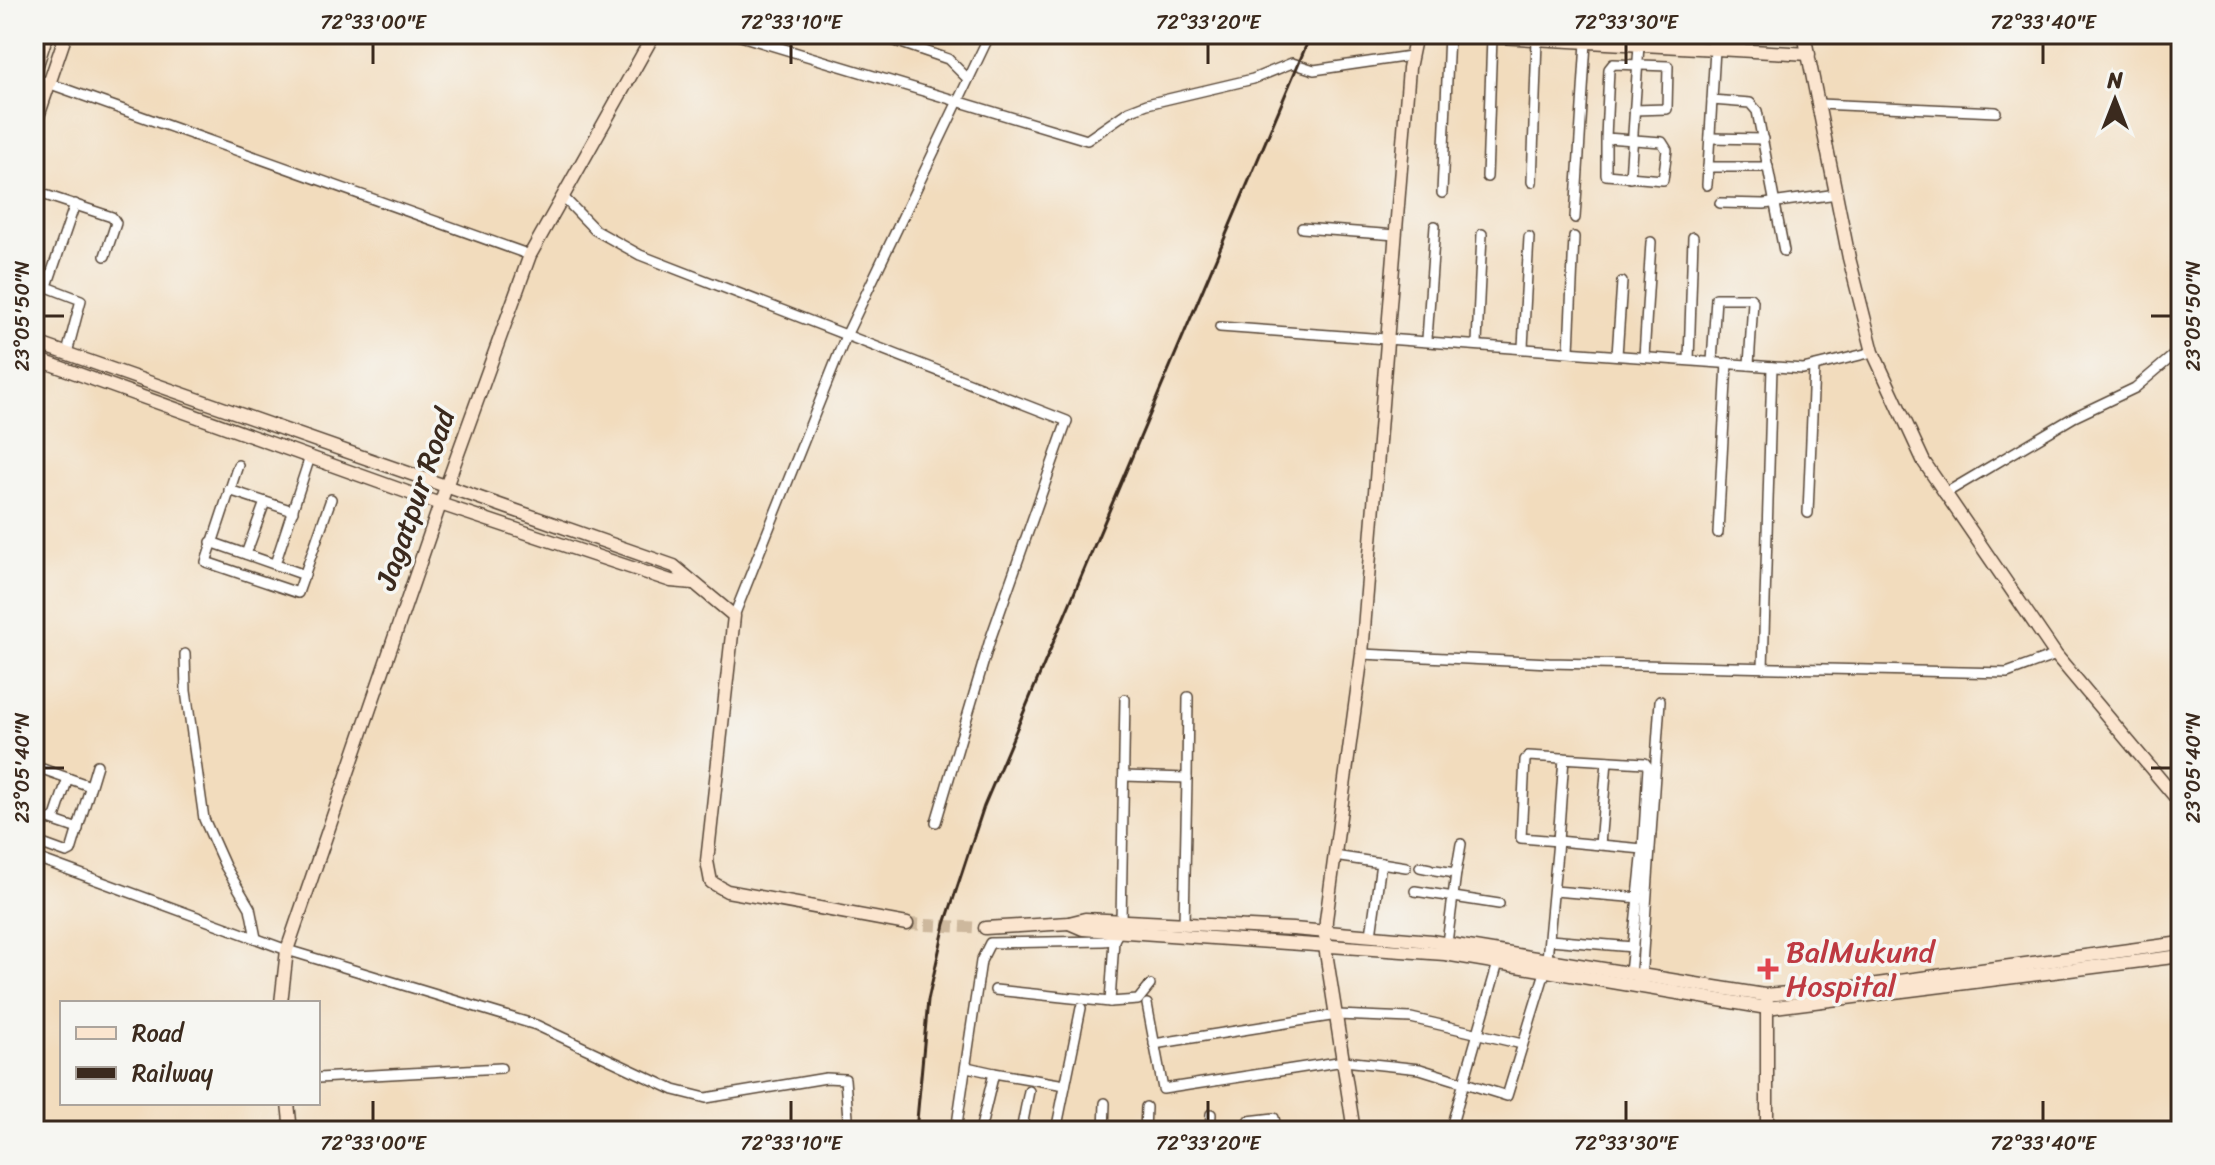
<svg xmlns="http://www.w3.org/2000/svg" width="2215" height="1165" font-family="Sriracha,sans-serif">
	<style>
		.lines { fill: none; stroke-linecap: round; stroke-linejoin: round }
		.secondary-tunnel { stroke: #cdb89d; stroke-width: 12; stroke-dasharray: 12 6; stroke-linecap: butt }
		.street-casing { stroke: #564536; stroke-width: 12 }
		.secondary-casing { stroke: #564536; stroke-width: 15 }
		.street { stroke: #fff; stroke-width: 9 }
		.secondary { stroke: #fbe5cf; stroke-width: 12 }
		.rail { stroke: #3b2a1e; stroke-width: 3 }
		.ticks { fill: none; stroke: #3b2a1e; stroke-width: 3 }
		.health-dot { fill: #e0444e; stroke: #f6f6f2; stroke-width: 3 }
		.labels { text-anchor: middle; stroke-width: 7; stroke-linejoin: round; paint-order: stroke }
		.street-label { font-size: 30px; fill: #3b2a1e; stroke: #f6f6f2 }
		.health-label { font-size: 30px; fill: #be3a42; stroke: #f6f6f2; text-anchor: start }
		.neatline { fill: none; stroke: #3b2a1e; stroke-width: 3 }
		.ticks-label { font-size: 20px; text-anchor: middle; fill: #3b2a1e }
	</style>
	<rect width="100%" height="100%" fill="#f6f6f2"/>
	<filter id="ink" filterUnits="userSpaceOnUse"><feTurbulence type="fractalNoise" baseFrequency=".0125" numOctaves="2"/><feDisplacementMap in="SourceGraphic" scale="16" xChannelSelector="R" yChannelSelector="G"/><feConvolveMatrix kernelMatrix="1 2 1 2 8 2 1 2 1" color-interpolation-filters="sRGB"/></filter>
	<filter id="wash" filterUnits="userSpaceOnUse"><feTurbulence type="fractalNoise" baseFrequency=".006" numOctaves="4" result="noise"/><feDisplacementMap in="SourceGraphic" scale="32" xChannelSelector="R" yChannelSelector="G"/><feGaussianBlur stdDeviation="1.8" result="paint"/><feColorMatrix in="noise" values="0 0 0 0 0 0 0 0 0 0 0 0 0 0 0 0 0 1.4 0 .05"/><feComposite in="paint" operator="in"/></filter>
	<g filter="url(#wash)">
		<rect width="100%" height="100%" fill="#f2dcbd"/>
	</g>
	<g filter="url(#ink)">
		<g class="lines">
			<polyline class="secondary-tunnel" points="907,924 985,928"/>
			<g class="street-casing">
				<g id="street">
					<polyline points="734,34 1087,140 1129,111 1147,104 1253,79 1292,63 1314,70 1410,56"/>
					<polyline points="875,34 948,59 968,79"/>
					<polyline points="34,78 530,255"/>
					<polyline points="1712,100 1750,103 1757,111 1784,251"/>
					<polyline points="1819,104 1996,112"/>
					<polyline points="1606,138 1606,175 1663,180 1667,150 1662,142 1606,138 1609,69 1613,64 1668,66 1667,109 1634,110"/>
					<polyline points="1710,138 1763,139"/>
					<polyline points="1708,167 1768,167"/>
					<polyline points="1487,177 1492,37"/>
					<polyline points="1630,178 1639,45"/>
					<polyline points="1532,182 1537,40"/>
					<polyline points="1707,185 1715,49"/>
					<polyline points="36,192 112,217 116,223 105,256"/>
					<polyline points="1442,193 1449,34"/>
					<polyline points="563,197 595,230 640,255 1067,421 990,640 936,822"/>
					<polyline points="1720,203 1764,204 1837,194"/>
					<polyline points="1575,218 1586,42"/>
					<polyline points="1302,228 1396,235"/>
					<polyline points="34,282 81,300 67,353"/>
					<polyline points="47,286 75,204"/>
					<polyline points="1220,327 1803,369 1873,352"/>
					<polyline points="1427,339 1435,226"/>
					<polyline points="1477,343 1482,234"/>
					<polyline points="1523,347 1529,237"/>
					<polyline points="1569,351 1574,237"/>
					<polyline points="1617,355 1622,282"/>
					<polyline points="1644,357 1651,242"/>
					<polyline points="1689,360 1693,237"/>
					<polyline points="1712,362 1716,298 1750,298 1753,301 1749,365"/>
					<polyline points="238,465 206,562 298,593 331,499"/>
					<polyline points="229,490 293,511"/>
					<polyline points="1944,494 2074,417 2135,388 2181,349"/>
					<polyline points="1808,513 1814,367"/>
					<polyline points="1718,533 1727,363"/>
					<polyline points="211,542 305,575"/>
					<polyline points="246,554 265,502"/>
					<polyline points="275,564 310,457"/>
					<polyline points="734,616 845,338 990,34"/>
					<polyline points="185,654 186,691 204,819 225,866 250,908 256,938"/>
					<polyline points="1362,654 1549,663 2007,673 2056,655"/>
					<polyline points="1763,668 1772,367"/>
					<polyline points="1564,758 1558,841 1521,838 1525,760 1528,756 1645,763 1648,767 1643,849"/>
					<polyline points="34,766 90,786"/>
					<polyline points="1124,776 1187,778 1188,697"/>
					<polyline points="34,814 78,829"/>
					<polyline points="54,820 68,778"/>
					<polyline points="34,841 67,853 71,851 97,765"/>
					<polyline points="1600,845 1607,761"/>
					<polyline points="1334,856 1381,863 1371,935"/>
					<polyline points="34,857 287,950 536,1025 674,1090 706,1098 826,1078 845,1079 849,1131"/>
					<polyline points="1381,863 1406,867"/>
					<polyline points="1420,867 1430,869"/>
					<polyline points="1435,870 1456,873 1447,943"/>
					<polyline points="1456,873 1461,844"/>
					<polyline points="1415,891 1499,904"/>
					<polyline points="1554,891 1640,898"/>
					<polyline points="1121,921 1125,699"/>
					<polyline points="1184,924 1187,778"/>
					<polyline points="1550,940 1633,947"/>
					<polyline points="1547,959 1558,841 1643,849 1630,973"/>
					<polyline points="1641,981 1660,701"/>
					<polyline points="995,990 1110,1002 1114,940"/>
					<polyline points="1110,1002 1138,1000 1150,985"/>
					<polyline points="1147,1004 1163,1089 1344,1061 1420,1069 1507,1096 1545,972"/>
					<polyline points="1154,1044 1337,1015 1411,1018 1522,1044"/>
					<polyline points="967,1067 994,1073"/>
					<polyline points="318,1078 501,1068"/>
					<polyline points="1248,1121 1274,1118 1277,1131"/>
					<polyline points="956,1131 981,961 990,943 1103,941 1114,940 1120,930"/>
					<polyline points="980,1131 994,1073 1065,1085"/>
					<polyline points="1021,1131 1029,1091"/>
					<polyline points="1056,1131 1081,1008"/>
					<polyline points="1104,1131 1105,1103"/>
					<polyline points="1145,1131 1146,1107"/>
					<polyline points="1210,1131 1211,1114"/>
					<polyline points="1450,1131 1498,963"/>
				</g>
			</g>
			<g class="secondary-casing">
				<g id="secondary">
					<polyline points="1442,34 1809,54"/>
					<polyline points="1804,34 1849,258 1873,352 1924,462 2056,655 2181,804"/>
					<polyline points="34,74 47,34"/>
					<polyline points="34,128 66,34"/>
					<polyline points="34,342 674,566 734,616 707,861 711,882 727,891 907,924"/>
					<polyline points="34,358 440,504 671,581 693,583"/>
					<polyline points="1069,923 1083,929 1445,954 1767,1008 2181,956"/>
					<polyline points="985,928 1069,923 1085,919 1293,929 1431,941 1764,995 1840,989 2181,943"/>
					<polyline points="1767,1002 1767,1131"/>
					<polyline points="281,1003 287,950 447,484 530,255 654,34"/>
					<polyline points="288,1103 291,1131"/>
					<polyline points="1354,1131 1325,946 1326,920 1362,654 1409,68 1416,34"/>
				</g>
			</g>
			<use href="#street" class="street"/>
			<use href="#secondary" class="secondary"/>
			<polyline class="rail" points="916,1131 928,1000 945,924 984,806 1311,34"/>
		</g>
	</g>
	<path class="ticks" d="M373 44V64M791 44V64M1208 44V64M1626 44V64M2043 44V64M44 316H64M2151 316H2171M44 768H64M2151 768H2171M373 1101V1121M791 1101V1121M1208 1101V1121M1626 1101V1121M2043 1101V1121"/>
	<path class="health-dot" d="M1764 957h8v8h8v8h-8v8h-8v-8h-8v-8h8z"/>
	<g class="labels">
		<g class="street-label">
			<text transform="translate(415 499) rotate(-71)" y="10">Jagatpur Road</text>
		</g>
		<g class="health-label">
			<text x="1786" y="962">BalMukund<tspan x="1786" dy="34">Hospital</tspan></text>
		</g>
	</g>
	<rect width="2215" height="1165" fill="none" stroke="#f6f6f2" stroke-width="88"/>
	<rect x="60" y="1001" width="260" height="104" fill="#f6f6f2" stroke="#aba49d" stroke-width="2"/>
	<rect x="76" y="1027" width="40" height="12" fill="#fbe5cf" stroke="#aba49d" stroke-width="2"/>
	<text x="132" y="1041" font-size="24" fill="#3b2a1e">Road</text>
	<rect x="76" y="1067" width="40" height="12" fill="#3b2a1e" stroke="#aba49d" stroke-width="2"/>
	<text x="132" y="1081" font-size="24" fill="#3b2a1e">Railway</text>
	<g transform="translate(2115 100)" stroke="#f6f6f2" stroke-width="6" paint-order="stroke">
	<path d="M0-6L14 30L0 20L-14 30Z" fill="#3b2a1e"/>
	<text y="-12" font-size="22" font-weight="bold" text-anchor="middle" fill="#3b2a1e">N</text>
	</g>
	<rect x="44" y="44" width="2127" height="1077" class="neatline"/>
	<g class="ticks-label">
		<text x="373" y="29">72°33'00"E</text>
		<text x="791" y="29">72°33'10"E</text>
		<text x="1208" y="29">72°33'20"E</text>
		<text x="1626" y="29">72°33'30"E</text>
		<text x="2043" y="29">72°33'40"E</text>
		<text transform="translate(22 316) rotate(-90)" y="7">23°05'50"N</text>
		<text transform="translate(2193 316) rotate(-90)" y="7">23°05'50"N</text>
		<text transform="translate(22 768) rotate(-90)" y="7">23°05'40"N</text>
		<text transform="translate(2193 768) rotate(-90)" y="7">23°05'40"N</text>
		<text x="373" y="1150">72°33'00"E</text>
		<text x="791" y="1150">72°33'10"E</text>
		<text x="1208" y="1150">72°33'20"E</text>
		<text x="1626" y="1150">72°33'30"E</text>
		<text x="2043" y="1150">72°33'40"E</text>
	</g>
</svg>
